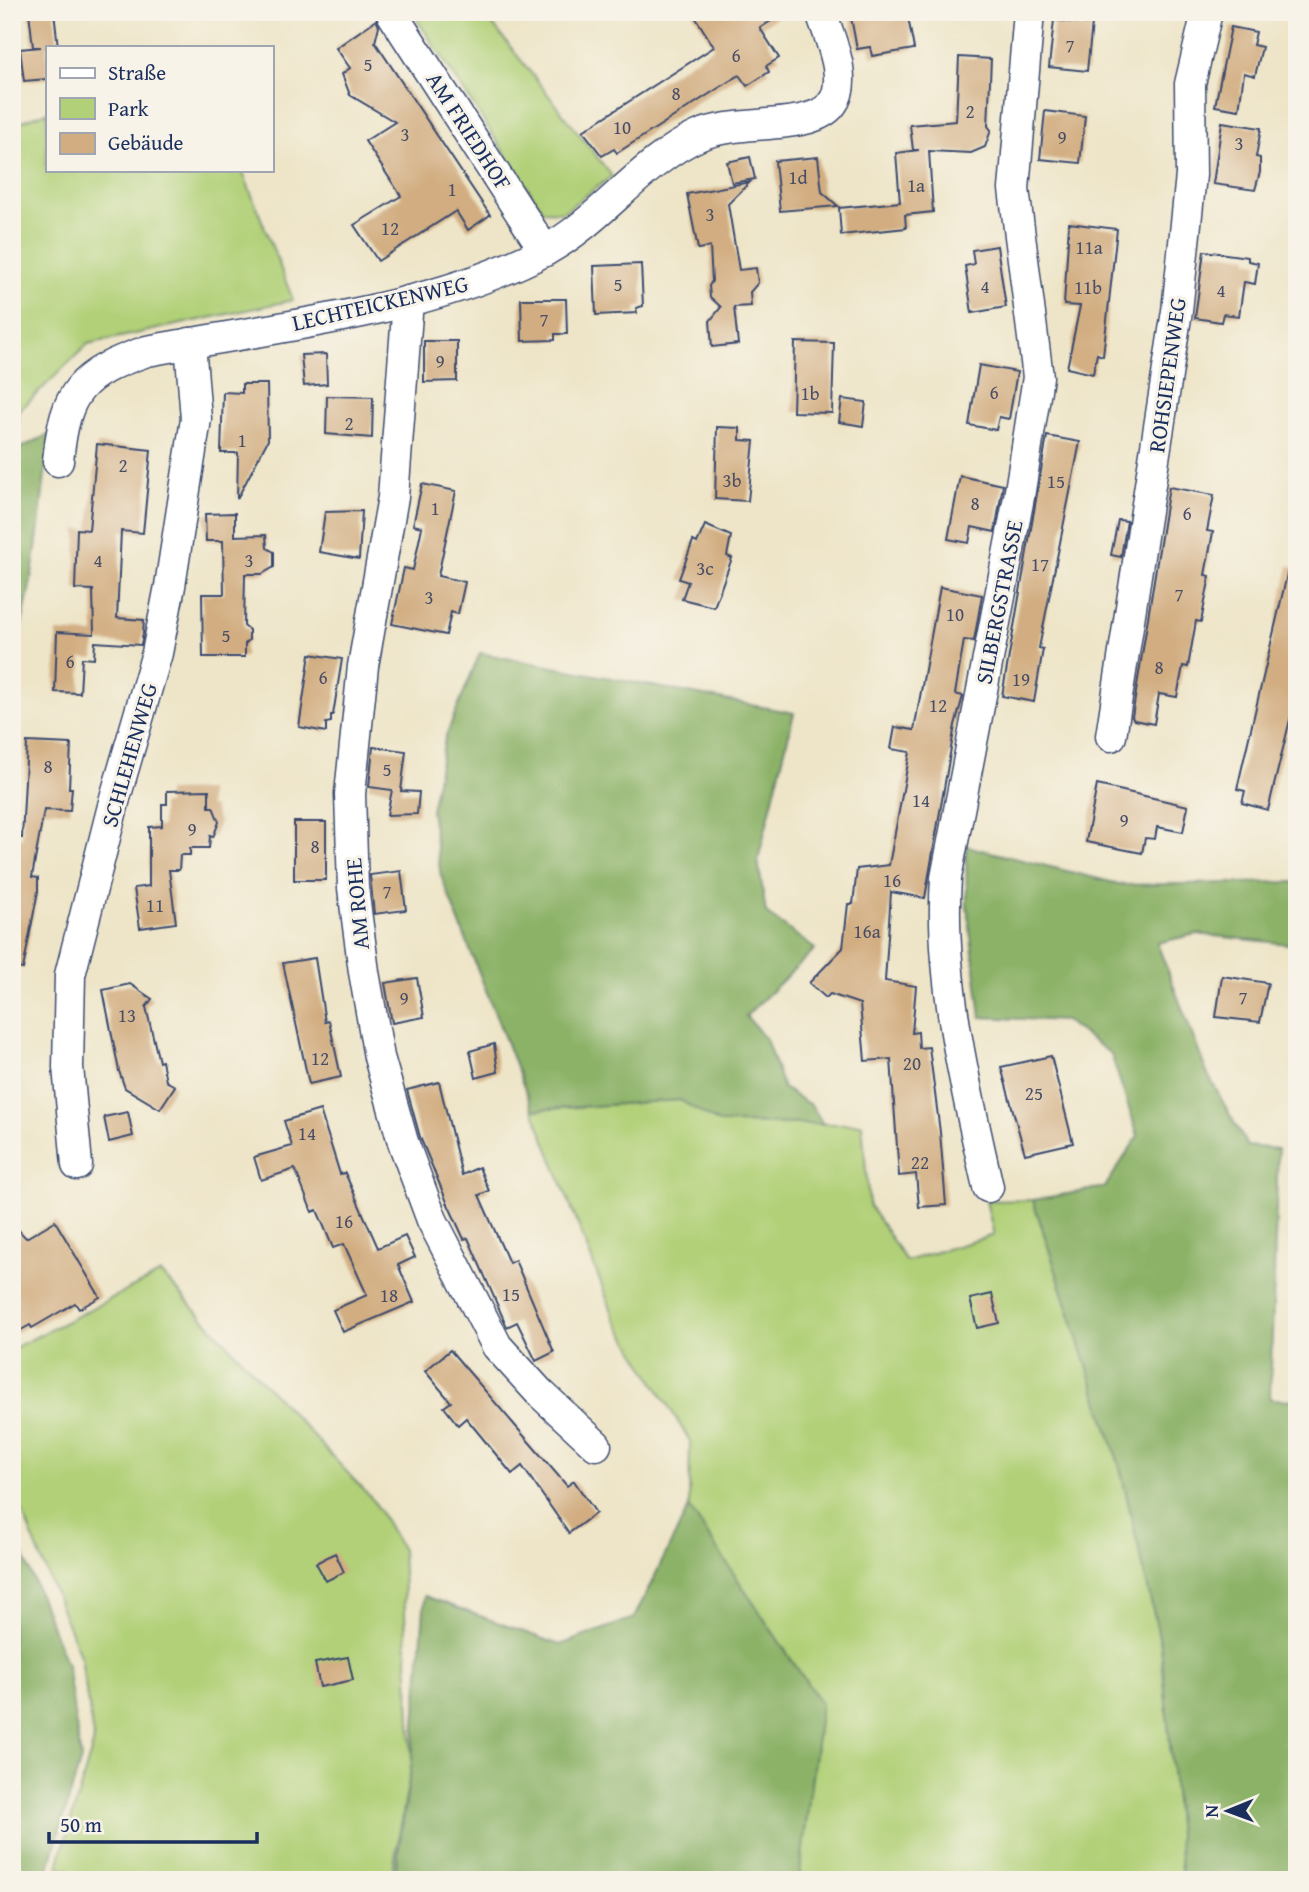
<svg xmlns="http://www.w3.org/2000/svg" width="1309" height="1892" font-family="'Gentium Book Plus',serif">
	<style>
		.green { fill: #b1d077; stroke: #66806a; stroke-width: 2 }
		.forest { fill: #8cb268; stroke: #547063; stroke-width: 2 }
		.building { fill: #d2ad81 }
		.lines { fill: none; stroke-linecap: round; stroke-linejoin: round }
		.street-casing { stroke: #3b4a6e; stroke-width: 33 }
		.street { stroke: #fff; stroke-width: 30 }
		.labels { text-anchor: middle; stroke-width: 6; stroke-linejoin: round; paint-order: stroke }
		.number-label { font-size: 19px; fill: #494e67 }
		.street-label { font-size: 23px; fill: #1b2f5e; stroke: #f7f3e8 }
	</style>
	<rect width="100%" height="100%" fill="#f7f3e8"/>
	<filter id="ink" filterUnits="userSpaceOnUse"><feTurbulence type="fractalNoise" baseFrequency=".0143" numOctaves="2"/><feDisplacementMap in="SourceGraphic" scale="14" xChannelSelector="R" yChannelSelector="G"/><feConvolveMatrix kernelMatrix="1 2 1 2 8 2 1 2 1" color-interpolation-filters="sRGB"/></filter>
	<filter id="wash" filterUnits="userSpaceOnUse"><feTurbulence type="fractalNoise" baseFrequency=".00686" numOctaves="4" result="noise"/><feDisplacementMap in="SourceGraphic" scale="28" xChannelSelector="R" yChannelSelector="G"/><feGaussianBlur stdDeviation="1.57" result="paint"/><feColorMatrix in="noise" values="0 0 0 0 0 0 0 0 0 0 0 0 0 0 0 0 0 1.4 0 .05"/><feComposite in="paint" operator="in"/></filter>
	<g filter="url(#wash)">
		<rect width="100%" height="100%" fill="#eee5c8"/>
		<g class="green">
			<polygon points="412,12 483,12 612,176 563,212 543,211"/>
			<polygon points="47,112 47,170 242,170 293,300 88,344 19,411 17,450 12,452 12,125"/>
			<polygon points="680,1100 719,1123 862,1124 869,1205 906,1261 994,1235 986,1201 1033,1200 1120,1467 1161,1645 1182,1880 799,1880 821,1704 689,1507 690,1441 615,1319 533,1110"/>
			<polygon points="161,1273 374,1501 402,1550 412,1762 391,1880 95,1880 58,1866 94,1741 81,1658 12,1486 12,1349"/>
		</g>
		<g class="forest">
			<path d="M50 434C40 508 36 586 12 657V452Z"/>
			<polygon points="480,653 794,713 758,860 766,913 815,949 746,1016 766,1039 783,1088 812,1106 823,1124 719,1123 680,1100 533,1110 441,876 431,811 445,738"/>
			<polygon points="966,846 1123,885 1297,882 1297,945 1196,934 1157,943 1207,1073 1247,1146 1278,1149 1270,1399 1297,1400 1297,1811 1290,1880 1182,1880 1161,1645 1120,1467 1033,1200 1105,1187 1138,1136 1111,1054 1065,1021 981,1017 967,905"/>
			<polygon points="689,1507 821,1704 799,1880 394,1880 412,1762 425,1596 560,1645 634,1618"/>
			<polygon points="12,1526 67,1665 81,1759 45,1880 12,1880"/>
		</g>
		<g id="blocks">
			<g class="building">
				<polygon points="29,12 54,12 58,47 47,47 47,79 24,81 20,49 41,47 33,47"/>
				<polygon points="692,12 785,12 760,28 779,58 766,66 769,72 747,86 739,75 617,153 614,149 602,156 583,131 714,47"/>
				<polygon points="850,12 907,12 914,49 872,56 870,47 857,49"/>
				<polygon points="376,20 379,26 375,42 490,215 468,230 456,211 378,261 354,225 401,196 365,141 395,122 350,95 342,74 350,68 336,48"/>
				<polygon points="1054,20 1092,24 1087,71 1049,67"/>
				<polygon points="1231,27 1256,32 1253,45 1262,47 1255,76 1244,73 1239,110 1215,106"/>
				<polygon points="959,57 991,59 988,126 991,130 985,147 971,153 929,151 933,212 905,215 906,228 841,235 839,208 900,202 896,153 919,150 913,150 910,125 956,121"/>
				<polygon points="1045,111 1085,116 1080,163 1040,159"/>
				<polygon points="1222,122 1261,128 1256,157 1260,158 1260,172 1255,190 1213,184"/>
				<polygon points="750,157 755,179 732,183 727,162"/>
				<polygon points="818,157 822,192 838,206 780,211 775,161"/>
				<polygon points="750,182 728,204 739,270 756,268 758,283 750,292 751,306 734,307 738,344 712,347 710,321 721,307 710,297 709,286 712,281 710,247 698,249 687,194"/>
				<polygon points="1069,223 1117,229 1103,356 1097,354 1093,374 1067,368 1080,306 1064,305"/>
				<polygon points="997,246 1006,307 972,313 965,266 974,264 972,250"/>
				<polygon points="1204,251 1248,257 1248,261 1258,263 1255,284 1244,282 1239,316 1223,314 1221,322 1195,318"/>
				<polygon points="641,264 643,306 636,308 637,313 596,315 594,266"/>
				<polygon points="521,299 566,299 567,334 555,334 555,340 522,341"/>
				<polygon points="424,341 457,341 457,381 424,382"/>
				<polygon points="795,342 834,343 832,413 793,412"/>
				<polygon points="326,354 327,384 304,386 301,355"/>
				<polygon points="979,365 1017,372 1009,419 999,417 996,430 969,425"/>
				<polygon points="242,384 267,384 268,440 237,499 238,453 221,453 223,392 242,393"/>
				<polygon points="327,396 373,397 372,438 326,434"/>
				<polygon points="842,399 866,402 863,426 839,422"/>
				<polygon points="717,427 740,428 740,440 754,441 748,501 715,499"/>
				<polygon points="1047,436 1080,442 1039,648 1043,649 1034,702 1002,696"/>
				<polygon points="97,444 151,450 143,533 121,531 117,618 144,620 143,633 141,645 95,642 94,659 82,658 80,693 55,692 57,632 94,634 93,590 75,589 77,529 89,530"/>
				<polygon points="960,476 1003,485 995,532 972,527 969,543 948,539"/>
				<polygon points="422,484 456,491 438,576 465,582 458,614 451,612 446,635 392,624 404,568 413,570 422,527 413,525"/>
				<polygon points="1169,487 1214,495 1207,531 1213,532 1205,575 1210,576 1201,622 1196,621 1188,667 1183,666 1177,697 1159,694 1154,724 1134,720 1132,717"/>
				<polygon points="362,511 359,559 319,552 325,512"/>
				<polygon points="235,513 235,536 266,535 267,548 274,552 274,567 262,574 245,574 244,626 249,630 249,640 245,644 245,657 203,657 202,594 224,594 223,541 206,541 205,514"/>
				<polygon points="1118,520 1127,521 1121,557 1111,555"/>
				<polygon points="705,525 731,536 727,556 732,558 714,607 682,599 688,582 679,579 693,541 697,543"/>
				<polygon points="1289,566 1297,567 1297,691 1268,810 1242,803 1245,791 1237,789"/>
				<polygon points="940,587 982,595 974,641 964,640 955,694 963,696 955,725 925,898 891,892 885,981 916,986 912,1033 918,1032 919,1048 929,1047 940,1132 946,1205 919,1207 916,1174 899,1176 891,1059 865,1061 860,1004 830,994 826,998 809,983 843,948 848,904 853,904 857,869 889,865 910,752 891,749 895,727 914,730"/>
				<polygon points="310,654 342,659 333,715 331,715 331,722 326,723 326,732 299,727"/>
				<polygon points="27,742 71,744 69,788 72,788 70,811 44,810 32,877 38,878 38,891 23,969 12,967 12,836 22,838"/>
				<polygon points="373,747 406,751 401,791 419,792 417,814 387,815 392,790 369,787"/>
				<polygon points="1097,785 1188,806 1183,832 1157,827 1155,839 1145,838 1142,853 1086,842"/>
				<polygon points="209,790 209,807 213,807 219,822 213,837 210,836 209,848 190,848 190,855 180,855 179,870 169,870 176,923 140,928 134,888 149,886 149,827 162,826 162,804 167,804 167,791"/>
				<rect x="294" y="822" width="32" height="58"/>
				<polygon points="401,871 406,910 374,914 370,875"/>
				<polygon points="315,958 325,1022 329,1021 341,1077 309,1084 283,963"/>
				<polygon points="1222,976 1268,983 1260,1022 1216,1017"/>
				<polygon points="417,978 424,1017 392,1023 385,983"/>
				<polygon points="130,984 152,999 146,1007 159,1062 162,1061 166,1081 175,1086 160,1109 125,1088 119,1071 103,990"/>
				<polygon points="494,1044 498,1072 476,1078 470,1051"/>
				<polygon points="1051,1056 1073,1143 1025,1154 1001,1067"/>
				<polygon points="439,1082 462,1175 479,1167 489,1191 479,1195 509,1263 515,1260 554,1352 536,1361 517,1322 507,1327 468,1238 464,1239 447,1202 420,1137 407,1090"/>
				<polygon points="320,1110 340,1174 345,1173 378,1248 405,1236 415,1257 398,1265 414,1302 343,1332 333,1310 367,1295 344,1244 333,1248 317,1210 312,1212 295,1169 261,1180 254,1157 292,1146 284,1121"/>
				<polygon points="128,1112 133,1136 109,1142 104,1117"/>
				<polygon points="55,1221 100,1297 79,1309 75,1303 32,1328 30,1325 12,1335 12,1223 26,1238"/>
				<polygon points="992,1294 999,1323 977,1328 970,1299"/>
				<polygon points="450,1350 567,1486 574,1481 596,1513 569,1533 522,1466 512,1474 466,1418 458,1425 444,1407 451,1402 425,1371"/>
				<polygon points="335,1553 344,1572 326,1581 316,1563"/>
				<polygon points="348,1657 353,1680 320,1687 315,1663"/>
			</g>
		</g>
	</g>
	<g filter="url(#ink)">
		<use href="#blocks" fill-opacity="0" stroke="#3b4a6e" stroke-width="2"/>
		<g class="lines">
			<g class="street-casing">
				<g id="street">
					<polyline points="391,12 545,251"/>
					<polyline points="408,301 393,497 363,666 350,794 353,888 364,972 379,1057 403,1142 432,1220 497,1346 539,1392 596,1445"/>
					<path d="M58 461C65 391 80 374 147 351 273 327 433 311 546 250 601 221 642 161 698 136 737 118 811 132 832 104 850 80 829 37 821 12"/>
					<polyline points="1111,736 1177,311 1191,175 1190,84 1207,12"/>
					<polyline points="77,1165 68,1067 70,975 115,798 157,653 170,586 196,419 190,343"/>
					<path d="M988 1187C966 1089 939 979 946 878L1019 497 1038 377 1014 189 1029 12"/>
				</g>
			</g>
			<use href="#street" class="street"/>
		</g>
	</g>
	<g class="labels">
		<g class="number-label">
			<text x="1070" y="52">7</text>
			<text x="736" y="62">6</text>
			<text x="368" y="71">5</text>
			<text x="676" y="100">8</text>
			<text x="970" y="118">2</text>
			<text x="622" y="134">10</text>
			<text x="405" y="141">3</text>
			<text x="1062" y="144">9</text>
			<text x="1239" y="150">3</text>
			<text x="798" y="184">1d</text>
			<text x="916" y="192">1a</text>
			<text x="452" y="196">1</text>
			<text x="710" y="221">3</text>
			<text x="390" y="235">12</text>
			<text x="1089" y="254">11a</text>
			<text x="618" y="291">5</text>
			<text x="985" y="293">4</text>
			<text x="1088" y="294">11b</text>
			<text x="1221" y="297">4</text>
			<text x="544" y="326">7</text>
			<text x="440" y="368">9</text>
			<text x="994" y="399">6</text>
			<text x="810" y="400">1b</text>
			<text x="349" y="430">2</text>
			<text x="242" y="447">1</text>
			<text x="123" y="472">2</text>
			<text x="732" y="487">3b</text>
			<text x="1056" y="488">15</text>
			<text x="975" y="510">8</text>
			<text x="435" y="515">1</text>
			<text x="1187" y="520">6</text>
			<text x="98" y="567">4</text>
			<text x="249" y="567">3</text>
			<text x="1040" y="571">17</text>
			<text x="705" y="575">3c</text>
			<text x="1179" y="601">7</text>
			<text x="429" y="604">3</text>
			<text x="955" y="621">10</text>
			<text x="226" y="642">5</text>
			<text x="70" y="668">6</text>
			<text x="1159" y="674">8</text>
			<text x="323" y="684">6</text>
			<text x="1021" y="686">19</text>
			<text x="938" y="712">12</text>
			<text x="48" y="773">8</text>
			<text x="387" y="776">5</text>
			<text x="921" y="807">14</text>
			<text x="1124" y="827">9</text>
			<text x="192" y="836">9</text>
			<text x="315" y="853">8</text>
			<text x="892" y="887">16</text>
			<text x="387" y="898">7</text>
			<text x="155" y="912">11</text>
			<text x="867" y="938">16a</text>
			<text x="1243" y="1004">7</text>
			<text x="404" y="1005">9</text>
			<text x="127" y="1022">13</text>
			<text x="320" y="1065">12</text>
			<text x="912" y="1070">20</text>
			<text x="1034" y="1100">25</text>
			<text x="307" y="1140">14</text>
			<text x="920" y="1169">22</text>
			<text x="344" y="1228">16</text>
			<text x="511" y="1301">15</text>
			<text x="389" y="1302">18</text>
		</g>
		<g class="street-label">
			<text transform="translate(469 131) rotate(57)" y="8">AM FRIEDHOF</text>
			<text transform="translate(380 303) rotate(-13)" y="8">LECHTEICKENWEG</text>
			<text transform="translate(1167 375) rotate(-82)" y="8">ROHSIEPENWEG</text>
			<text transform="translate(999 602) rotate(-79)" y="8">SILBERGSTRASSE</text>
			<text transform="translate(129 755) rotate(-74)" y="8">SCHLEHENWEG</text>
			<text transform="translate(357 904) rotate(-95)" y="8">AM ROHE</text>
		</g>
	</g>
	<rect width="1309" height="1892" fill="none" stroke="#f7f3e8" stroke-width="42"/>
	<rect x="46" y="46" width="228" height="126" fill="#f7f3e8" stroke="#9fa5b1" stroke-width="2"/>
	<rect x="60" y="68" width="35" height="10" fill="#ffffff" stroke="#9fa5b1" stroke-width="2"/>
	<text x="108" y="80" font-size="21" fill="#1b2f5e">Straße</text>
	<rect x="60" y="98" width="35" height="21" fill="#b1d077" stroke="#9fa5b1" stroke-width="2"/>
	<text x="108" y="116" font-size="21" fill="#1b2f5e">Park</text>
	<rect x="60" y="133" width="35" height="21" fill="#d2ad81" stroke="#9fa5b1" stroke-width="2"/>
	<text x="108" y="150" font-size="21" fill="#1b2f5e">Gebäude</text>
	<g transform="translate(1228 1811) rotate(269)" stroke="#f7f3e8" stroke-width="5" paint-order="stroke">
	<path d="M0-5L12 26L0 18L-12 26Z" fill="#1b2f5e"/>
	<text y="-10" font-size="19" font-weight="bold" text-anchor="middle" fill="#1b2f5e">N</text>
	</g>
	<path d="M49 1832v10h208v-10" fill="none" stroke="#1b2f5e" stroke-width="3.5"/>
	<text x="60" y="1832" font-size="21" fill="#1b2f5e" stroke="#f7f3e8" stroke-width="5" paint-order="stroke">50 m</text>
</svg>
